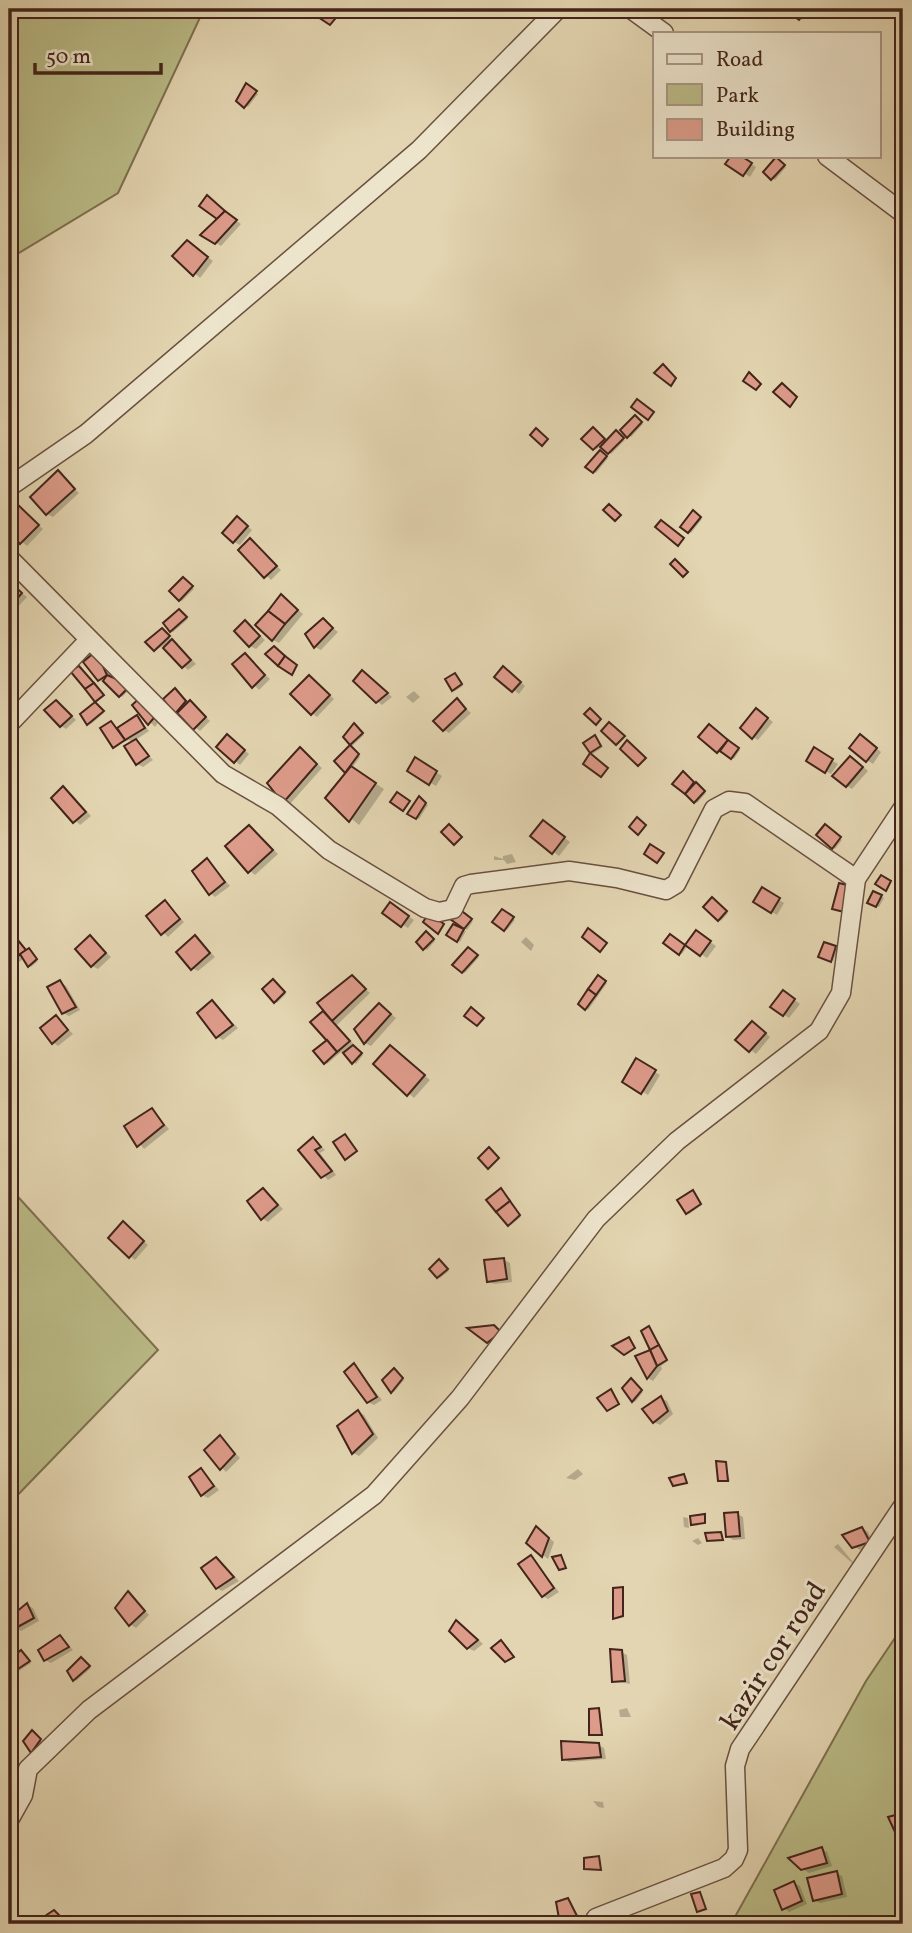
<svg xmlns="http://www.w3.org/2000/svg" width="912" height="1933" font-family="Vollkorn,serif">
	<style>
		.green { fill: #babb87; stroke: #7e7050; stroke-width: 2 }
		.shadow { fill: #0003 }
		.building { fill: #dd9b8a; stroke: #42241a; stroke-width: 2 }
		.lines { fill: none; stroke-linecap: round; stroke-linejoin: round }
		.minor-casing { stroke: #6a5040; stroke-width: 21 }
		.minor { stroke: #ede4cc; stroke-width: 18 }
		.labels { text-anchor: middle; stroke-width: 6; stroke-linejoin: round; paint-order: stroke }
		.street-label { font-size: 28px; fill: #42241a; stroke: #ede4cc }
	</style>
	<rect width="100%" height="100%" fill="#e3d5b1"/>
	<filter id="stains"><feTurbulence type="fractalNoise" baseFrequency=".00286" numOctaves="4"/><feColorMatrix values="0 0 0 0 .2 0 0 0 0 .09 0 0 0 0 .02 0 0 0 .5 -.17"/></filter>
	<radialGradient id="worn" r=".72"><stop offset=".6" stop-color="#630" stop-opacity="0"/><stop offset="1" stop-color="#630" stop-opacity=".3"/></radialGradient>
	<g class="green">
		<polygon points="9,9 204,9 118,193 9,259"/>
		<polygon points="9,1187 158,1350 9,1504"/>
		<polygon points="903,1626 903,1924 731,1924 866,1681"/>
	</g>
	<g class="shadow">
		<polygon points="641,9 658,9 651,17"/>
		<polygon points="787,9 805,9 809,11 802,20"/>
		<polygon points="247,85 258,94 248,107 238,100"/>
		<polygon points="733,156 739,156 756,167 750,177 728,163"/>
		<polygon points="779,161 786,167 775,180 772,178"/>
		<polygon points="228,215 241,224 221,246 203,235"/>
		<polygon points="193,245 213,261 200,278 175,256"/>
		<polygon points="637,418 643,424 631,437 629,436"/>
		<polygon points="595,431 607,442 618,434 625,440 611,454 601,445 596,450"/>
		<polygon points="602,453 608,458 596,473 594,472"/>
		<polygon points="58,473 79,493 53,517 47,514"/>
		<polygon points="14,503 43,529 27,546 9,530 9,509"/>
		<polygon points="694,513 702,519 691,533 683,527"/>
		<polygon points="243,522 252,530 240,545 234,542"/>
		<polygon points="250,540 281,570 271,580 240,550"/>
		<polygon points="185,580 194,589 182,601 180,600"/>
		<polygon points="9,583 27,597 10,615 9,614"/>
		<polygon points="281,596 303,614 279,643 273,640"/>
		<polygon points="182,612 188,619 173,632 171,631"/>
		<polygon points="323,620 338,632 321,650 315,647"/>
		<polygon points="245,622 265,640 256,649 250,646"/>
		<polygon points="164,632 196,664 188,670 163,646 155,650"/>
		<polygon points="102,656 112,679 131,688 122,697 99,679"/>
		<polygon points="245,656 270,679 259,690 234,664"/>
		<polygon points="509,672 525,686 519,694 497,677"/>
		<polygon points="455,675 463,686 455,691 453,690"/>
		<polygon points="368,676 392,697 382,705 377,701"/>
		<polygon points="310,677 334,699 317,717 312,713"/>
		<polygon points="177,691 210,721 200,731 176,712"/>
		<polygon points="414,691 420,697 413,703 406,697"/>
		<polygon points="457,701 471,713 449,733 444,730"/>
		<polygon points="98,705 104,713 91,724 89,723"/>
		<polygon points="134,705 162,717 155,727"/>
		<polygon points="62,706 76,720 66,729 61,726"/>
		<polygon points="762,713 773,722 758,740 753,737"/>
		<polygon points="137,717 149,731 134,741 153,760 143,767 137,764 134,743 129,740 114,746 117,730"/>
		<polygon points="356,727 364,735 351,747 360,757 352,768 384,789 359,825 327,798 348,772 337,761 352,745 345,737"/>
		<polygon points="715,729 740,750 734,759 718,752"/>
		<polygon points="597,739 603,747 591,755 586,743"/>
		<polygon points="233,740 249,754 240,765 235,761"/>
		<polygon points="866,740 881,752 873,764 867,760"/>
		<polygon points="300,749 322,768 290,804 284,801"/>
		<polygon points="814,750 838,764 831,774 808,761"/>
		<polygon points="416,760 442,776 436,786 409,770"/>
		<polygon points="856,761 868,771 852,789 847,786"/>
		<polygon points="685,775 706,793 697,803 674,784"/>
		<polygon points="64,788 91,816 80,825 53,798"/>
		<polygon points="422,800 428,805 419,819 409,813"/>
		<polygon points="549,825 570,842 559,856 533,836"/>
		<polygon points="250,827 278,854 255,875 250,871"/>
		<polygon points="828,827 842,840 835,849 818,835"/>
		<polygon points="512,854 516,862 507,864 504,860 494,860 494,856 503,859 503,856"/>
		<polygon points="207,861 230,886 215,897 210,893"/>
		<polygon points="762,890 784,903 777,915 755,902"/>
		<polygon points="874,893 884,898 879,907 870,902"/>
		<polygon points="714,901 728,913 721,921 706,907"/>
		<polygon points="165,902 184,922 168,937 148,916"/>
		<polygon points="396,908 414,920 408,928 385,913"/>
		<polygon points="458,911 473,921 467,930 452,918"/>
		<polygon points="502,911 515,920 507,930 495,922"/>
		<polygon points="453,926 466,931 460,942 448,935"/>
		<polygon points="697,933 716,946 707,958 688,945 682,954 665,942 670,936 686,947"/>
		<polygon points="429,935 435,941 427,950 424,948"/>
		<polygon points="90,937 111,957 98,969 92,966"/>
		<polygon points="195,937 215,957 198,971 192,968"/>
		<polygon points="526,937 534,945 531,951 521,942"/>
		<polygon points="17,942 38,961 31,967 25,958 9,969 9,946"/>
		<polygon points="825,944 838,949 833,961 823,958"/>
		<polygon points="470,950 479,957 465,973 455,965"/>
		<polygon points="352,977 370,993 337,1025 363,1055 356,1064 341,1052 327,1064 316,1052 330,1041 313,1022"/>
		<polygon points="599,977 607,983 588,1010 581,1004"/>
		<polygon points="60,982 66,986 80,1010 69,1016 63,1013"/>
		<polygon points="275,983 286,994 277,1003 275,1001"/>
		<polygon points="789,996 800,1004 789,1018 773,1007"/>
		<polygon points="212,1002 238,1028 223,1040 218,1037"/>
		<polygon points="380,1005 396,1018 371,1046 365,1043"/>
		<polygon points="56,1017 73,1034 58,1046 53,1042"/>
		<polygon points="758,1026 770,1037 756,1054 738,1040"/>
		<polygon points="391,1047 430,1080 414,1098 375,1064"/>
		<polygon points="637,1061 660,1075 648,1095 625,1081"/>
		<polygon points="152,1110 169,1129 144,1149 126,1126"/>
		<polygon points="313,1139 325,1150 320,1153 336,1175 328,1180 301,1151"/>
		<polygon points="263,1190 283,1209 268,1222 262,1218"/>
		<polygon points="503,1192 521,1217 511,1225 509,1224"/>
		<polygon points="694,1192 702,1205 689,1214 687,1212"/>
		<polygon points="129,1227 148,1245 135,1260 130,1256"/>
		<polygon points="504,1260 510,1263 512,1282 494,1284 488,1281"/>
		<polygon points="441,1263 449,1271 440,1278 431,1269"/>
		<polygon points="649,1328 668,1361 661,1366 662,1369 653,1381 648,1378 637,1357 654,1354"/>
		<polygon points="354,1366 382,1400 374,1405 368,1402"/>
		<polygon points="396,1371 404,1380 394,1392 392,1391"/>
		<polygon points="633,1381 643,1392 635,1402 633,1401"/>
		<polygon points="661,1398 667,1401 673,1414 660,1425 654,1422"/>
		<polygon points="358,1412 364,1415 378,1438 359,1456 353,1453"/>
		<polygon points="220,1437 240,1458 226,1472 206,1451"/>
		<polygon points="725,1463 730,1481 722,1482 720,1480"/>
		<polygon points="578,1469 583,1474 575,1480 566,1478"/>
		<polygon points="201,1470 219,1490 208,1498 202,1495"/>
		<polygon points="737,1514 743,1517 745,1539 733,1540 727,1536"/>
		<polygon points="683,1517 688,1518 689,1528 684,1527"/>
		<polygon points="862,1528 868,1532 874,1545 860,1550 854,1546"/>
		<polygon points="542,1532 554,1542 548,1559 528,1543"/>
		<polygon points="698,1538 702,1543 698,1545 692,1541"/>
		<polygon points="838,1544 853,1562 852,1563 834,1547"/>
		<polygon points="531,1557 559,1592 548,1599 543,1596"/>
		<polygon points="216,1559 239,1581 222,1591 217,1588"/>
		<polygon points="622,1589 624,1617 617,1619 615,1618"/>
		<polygon points="129,1594 149,1615 136,1628 130,1624"/>
		<polygon points="27,1605 33,1608 39,1621 21,1631 15,1628"/>
		<polygon points="457,1622 462,1625 483,1644 474,1651 468,1648"/>
		<polygon points="60,1637 73,1650 51,1663 45,1660"/>
		<polygon points="21,1652 31,1663 13,1675 9,1663"/>
		<polygon points="621,1652 627,1655 630,1684 614,1681"/>
		<polygon points="83,1660 91,1668 76,1681 69,1671"/>
		<polygon points="627,1708 631,1717 620,1717 619,1710"/>
		<polygon points="598,1710 600,1711 603,1736 591,1734"/>
		<polygon points="34,1734 42,1742 34,1752 25,1741"/>
		<polygon points="598,1745 604,1748 606,1759 569,1762 564,1759"/>
		<polygon points="593,1801 603,1802 604,1808 598,1807"/>
		<polygon points="822,1849 827,1852 832,1866 809,1873 803,1869"/>
		<polygon points="11,1852 19,1860 9,1873 9,1854"/>
		<polygon points="836,1873 842,1876 847,1897 820,1903 814,1900"/>
		<polygon points="794,1883 800,1886 807,1904 789,1912 784,1908"/>
		<polygon points="568,1900 570,1901 583,1924 562,1924 558,1903"/>
	</g>
	<g class="building">
		<polygon points="784,9 808,9 799,20"/>
		<polygon points="324,10 335,19 330,25 318,17"/>
		<polygon points="246,83 257,91 244,108 236,101"/>
		<polygon points="731,156 741,156 752,163 743,176 725,164"/>
		<polygon points="776,157 785,165 771,180 763,172"/>
		<polygon points="207,195 225,211 217,219 199,206"/>
		<polygon points="225,211 237,220 215,244 200,235"/>
		<polygon points="187,240 208,257 193,276 172,256"/>
		<polygon points="663,364 676,378 671,386 654,373"/>
		<polygon points="749,372 761,384 756,390 743,381"/>
		<polygon points="782,383 797,397 790,407 773,392"/>
		<polygon points="637,399 654,412 648,420 631,407"/>
		<polygon points="635,415 642,422 627,438 620,430"/>
		<polygon points="593,427 605,439 593,450 581,439"/>
		<polygon points="536,428 548,439 542,446 530,435"/>
		<polygon points="616,430 624,438 608,454 600,447"/>
		<polygon points="600,450 607,456 593,473 585,467"/>
		<polygon points="58,470 75,489 46,515 30,497"/>
		<polygon points="14,501 39,525 20,544 9,532 9,506"/>
		<polygon points="609,504 621,515 615,521 603,510"/>
		<polygon points="693,510 701,517 688,533 680,527"/>
		<polygon points="237,516 248,526 233,543 222,533"/>
		<polygon points="661,520 684,538 678,546 655,527"/>
		<polygon points="250,538 277,566 264,578 238,550"/>
		<polygon points="675,559 688,572 683,577 670,564"/>
		<polygon points="183,577 193,586 179,601 169,591"/>
		<polygon points="9,581 22,593 9,608"/>
		<polygon points="281,594 298,610 285,624 268,611"/>
		<polygon points="179,609 187,617 170,632 163,623"/>
		<polygon points="268,611 285,624 272,641 255,625"/>
		<polygon points="323,618 333,628 314,648 305,634"/>
		<polygon points="245,620 260,636 249,647 234,631"/>
		<polygon points="162,628 170,636 154,651 145,642"/>
		<polygon points="172,639 191,660 182,668 163,648"/>
		<polygon points="274,646 285,656 278,666 265,654"/>
		<polygon points="96,651 107,675 98,681 83,662"/>
		<polygon points="245,653 265,675 252,688 232,664"/>
		<polygon points="285,656 297,665 292,675 278,666"/>
		<polygon points="79,666 94,683 85,689 70,671"/>
		<polygon points="503,666 521,682 512,692 494,677"/>
		<polygon points="362,670 388,693 376,703 353,681"/>
		<polygon points="455,673 462,684 452,691 445,679"/>
		<polygon points="107,675 131,685 119,697 103,681"/>
		<polygon points="309,675 330,695 311,715 290,694"/>
		<polygon points="94,683 104,695 95,702 85,689"/>
		<polygon points="175,688 186,701 175,714 163,699"/>
		<polygon points="142,696 158,713 148,725 132,705"/>
		<polygon points="457,698 466,709 443,731 433,721"/>
		<polygon points="56,700 72,716 60,727 44,710"/>
		<polygon points="190,700 206,717 193,730 177,713"/>
		<polygon points="95,702 104,711 87,725 80,714"/>
		<polygon points="590,708 601,719 596,725 584,714"/>
		<polygon points="756,708 768,718 752,739 740,728"/>
		<polygon points="137,715 145,728 125,740 117,728"/>
		<polygon points="111,721 125,740 113,748 100,728"/>
		<polygon points="609,722 625,736 616,745 601,731"/>
		<polygon points="354,723 363,733 350,745 343,737"/>
		<polygon points="709,724 728,740 717,753 698,737"/>
		<polygon points="227,734 245,750 234,763 216,747"/>
		<polygon points="860,734 877,748 866,762 849,748"/>
		<polygon points="595,735 601,746 590,753 583,743"/>
		<polygon points="136,739 149,756 136,765 124,746"/>
		<polygon points="627,740 646,758 638,766 620,749"/>
		<polygon points="728,740 739,748 731,759 720,751"/>
		<polygon points="350,745 359,754 345,773 334,761"/>
		<polygon points="300,747 317,764 283,803 267,783"/>
		<polygon points="814,747 833,759 825,773 806,761"/>
		<polygon points="590,753 608,768 601,777 583,764"/>
		<polygon points="850,756 863,767 846,787 832,776"/>
		<polygon points="415,757 437,771 429,785 407,771"/>
		<polygon points="351,766 376,783 349,822 325,798"/>
		<polygon points="683,771 694,782 685,794 672,784"/>
		<polygon points="696,782 705,791 694,803 685,794"/>
		<polygon points="63,786 86,812 73,823 51,798"/>
		<polygon points="397,792 410,801 403,811 390,802"/>
		<polygon points="419,796 426,803 416,819 407,814"/>
		<polygon points="637,817 646,825 638,835 629,827"/>
		<polygon points="543,820 565,837 552,854 530,836"/>
		<polygon points="449,824 462,837 454,845 441,832"/>
		<polygon points="825,824 841,837 832,849 816,835"/>
		<polygon points="249,825 273,850 248,873 225,846"/>
		<polygon points="650,844 664,853 657,863 644,854"/>
		<polygon points="207,858 225,882 209,895 192,871"/>
		<polygon points="881,875 891,881 886,891 875,884"/>
		<polygon points="839,883 851,886 844,912 832,909"/>
		<polygon points="762,887 780,898 771,913 753,902"/>
		<polygon points="873,891 882,895 876,907 867,903"/>
		<polygon points="712,897 727,911 718,921 703,907"/>
		<polygon points="165,900 180,919 161,935 146,916"/>
		<polygon points="390,902 409,916 401,927 382,913"/>
		<polygon points="458,908 472,919 464,929 450,919"/>
		<polygon points="502,909 514,917 504,931 492,922"/>
		<polygon points="429,913 444,924 438,934 423,922"/>
		<polygon points="453,924 464,929 457,942 446,935"/>
		<polygon points="588,928 607,943 600,952 582,937"/>
		<polygon points="696,930 711,941 700,956 685,945"/>
		<polygon points="426,931 434,939 423,950 416,942"/>
		<polygon points="670,934 685,945 679,955 663,943"/>
		<polygon points="90,935 106,953 91,967 75,949"/>
		<polygon points="195,935 210,953 191,970 176,952"/>
		<polygon points="17,939 26,950 9,963 9,944"/>
		<polygon points="824,942 836,946 831,962 818,957"/>
		<polygon points="468,947 478,955 462,973 452,965"/>
		<polygon points="29,948 37,959 28,967 20,954"/>
		<polygon points="352,975 366,989 332,1021 317,1003"/>
		<polygon points="598,975 606,981 596,995 588,989"/>
		<polygon points="273,979 285,992 274,1003 262,989"/>
		<polygon points="60,980 76,1007 62,1014 47,987"/>
		<polygon points="588,989 596,995 585,1010 578,1004"/>
		<polygon points="783,990 795,999 783,1016 770,1007"/>
		<polygon points="212,1000 233,1025 216,1038 197,1013"/>
		<polygon points="379,1003 391,1014 364,1044 354,1029"/>
		<polygon points="471,1007 484,1018 477,1026 464,1016"/>
		<polygon points="323,1011 350,1041 337,1052 310,1022"/>
		<polygon points="56,1015 68,1030 52,1044 40,1028"/>
		<polygon points="752,1021 766,1033 749,1052 735,1040"/>
		<polygon points="327,1040 337,1052 324,1064 313,1051"/>
		<polygon points="353,1045 362,1053 352,1064 343,1053"/>
		<polygon points="390,1045 425,1075 407,1096 373,1064"/>
		<polygon points="636,1058 656,1070 641,1094 622,1082"/>
		<polygon points="152,1108 164,1125 137,1147 124,1126"/>
		<polygon points="345,1134 357,1151 345,1160 333,1142"/>
		<polygon points="313,1137 321,1147 315,1150 332,1171 321,1178 298,1150"/>
		<polygon points="489,1147 499,1158 488,1169 478,1158"/>
		<polygon points="263,1188 278,1205 261,1220 247,1201"/>
		<polygon points="501,1188 510,1201 496,1212 486,1200"/>
		<polygon points="693,1190 701,1204 686,1214 677,1200"/>
		<polygon points="510,1201 520,1215 508,1226 496,1212"/>
		<polygon points="123,1221 144,1241 129,1258 108,1238"/>
		<polygon points="504,1258 507,1279 487,1282 484,1260"/>
		<polygon points="439,1259 448,1269 437,1278 429,1269"/>
		<polygon points="494,1325 501,1332 487,1343 467,1328"/>
		<polygon points="649,1326 659,1345 650,1350 641,1331"/>
		<polygon points="629,1337 635,1348 624,1355 612,1346"/>
		<polygon points="659,1345 667,1360 657,1366 650,1350"/>
		<polygon points="650,1350 657,1366 647,1379 635,1356"/>
		<polygon points="354,1363 377,1397 367,1403 344,1372"/>
		<polygon points="394,1368 403,1378 391,1393 382,1380"/>
		<polygon points="631,1378 642,1390 632,1402 622,1388"/>
		<polygon points="611,1389 619,1404 607,1411 597,1398"/>
		<polygon points="661,1396 668,1411 653,1423 642,1409"/>
		<polygon points="358,1410 373,1434 352,1454 337,1426"/>
		<polygon points="220,1435 235,1454 220,1470 204,1450"/>
		<polygon points="716,1461 726,1462 728,1481 718,1481"/>
		<polygon points="201,1468 214,1486 201,1496 189,1477"/>
		<polygon points="684,1474 687,1483 673,1486 669,1478"/>
		<polygon points="738,1512 740,1536 726,1537 724,1513"/>
		<polygon points="705,1514 705,1523 691,1525 690,1516"/>
		<polygon points="536,1526 549,1538 542,1557 526,1543"/>
		<polygon points="862,1527 870,1542 852,1548 842,1535"/>
		<polygon points="721,1532 723,1540 707,1541 705,1533"/>
		<polygon points="531,1555 554,1588 542,1597 518,1564"/>
		<polygon points="561,1555 566,1568 559,1570 552,1557"/>
		<polygon points="216,1557 234,1577 216,1589 201,1568"/>
		<polygon points="623,1587 623,1616 613,1619 613,1588"/>
		<polygon points="128,1591 145,1611 129,1626 115,1608"/>
		<polygon points="27,1603 34,1618 14,1629 9,1618"/>
		<polygon points="456,1620 478,1640 467,1649 449,1631"/>
		<polygon points="60,1635 69,1647 44,1661 38,1650"/>
		<polygon points="501,1640 514,1657 505,1662 491,1648"/>
		<polygon points="610,1649 622,1650 625,1681 612,1682"/>
		<polygon points="21,1650 30,1661 9,1675 9,1660"/>
		<polygon points="81,1657 90,1666 73,1681 67,1671"/>
		<polygon points="599,1708 602,1735 589,1735 589,1709"/>
		<polygon points="32,1730 41,1739 31,1753 23,1741"/>
		<polygon points="561,1741 599,1743 601,1757 562,1760"/>
		<polygon points="903,1813 903,1849 888,1817"/>
		<polygon points="822,1847 827,1863 801,1870 788,1858"/>
		<polygon points="599,1856 601,1870 584,1869 584,1858"/>
		<polygon points="837,1871 842,1894 813,1901 807,1878"/>
		<polygon points="794,1881 802,1901 782,1910 774,1890"/>
		<polygon points="700,1892 706,1909 697,1912 691,1894"/>
		<polygon points="568,1898 577,1916 560,1924 556,1902"/>
		<polygon points="54,1910 62,1918 53,1924 33,1924"/>
	</g>
	<g class="lines">
		<g class="minor-casing">
			<g id="minor">
				<polyline points="631,9 664,33"/>
				<polyline points="827,156 903,213"/>
				<polyline points="9,487 86,434 419,150 558,9"/>
				<polyline points="9,558 223,774 278,806 329,850 425,908 439,912 453,909 464,886 471,884 569,871 617,878 666,890 676,884 714,809 729,801 745,803 856,879"/>
				<polyline points="9,724 89,640"/>
				<polyline points="9,1820 23,1795 28,1769 89,1710 374,1495 460,1398 596,1219 677,1141 819,1031 841,993 856,879 903,808"/>
				<polyline points="593,1924 596,1918 724,1868 734,1859 738,1850 735,1766 740,1749 903,1506"/>
			</g>
		</g>
		<use href="#minor" class="minor"/>
	</g>
	<g class="labels">
		<g class="street-label">
			<text transform="translate(772 1655) rotate(-57)" y="10">kazir cor road</text>
		</g>
	</g>
	<rect width="912" height="1933" fill="none" stroke="#e3d5b1" stroke-width="35"/>
	<rect x="10" y="10" width="891" height="1912" fill="none" stroke="#42241a" stroke-width="3.5"/>
	<rect x="18" y="18" width="877" height="1898" fill="none" stroke="#42241a" stroke-width="2"/>
	<rect x="653" y="32" width="228" height="126" fill="#ede4cc" stroke="#a99785" stroke-width="2"/>
	<rect x="667" y="54" width="35" height="10" fill="#ede4cc" stroke="#a99785" stroke-width="2"/>
	<text x="716" y="66" font-size="21" fill="#42241a">Road</text>
	<rect x="667" y="84" width="35" height="21" fill="#babb87" stroke="#a99785" stroke-width="2"/>
	<text x="716" y="102" font-size="21" fill="#42241a">Park</text>
	<rect x="667" y="119" width="35" height="21" fill="#dd9b8a" stroke="#a99785" stroke-width="2"/>
	<text x="716" y="136" font-size="21" fill="#42241a">Building</text>
	<path d="M35 63v10h126v-10" fill="none" stroke="#42241a" stroke-width="3.5"/>
	<text x="46" y="63" font-size="21" fill="#42241a" stroke="#ede4cc" stroke-width="5" paint-order="stroke">50 m</text>
	<rect width="100%" height="100%" filter="url(#stains)"/>
	<rect width="100%" height="100%" fill="url(#worn)"/>
</svg>
